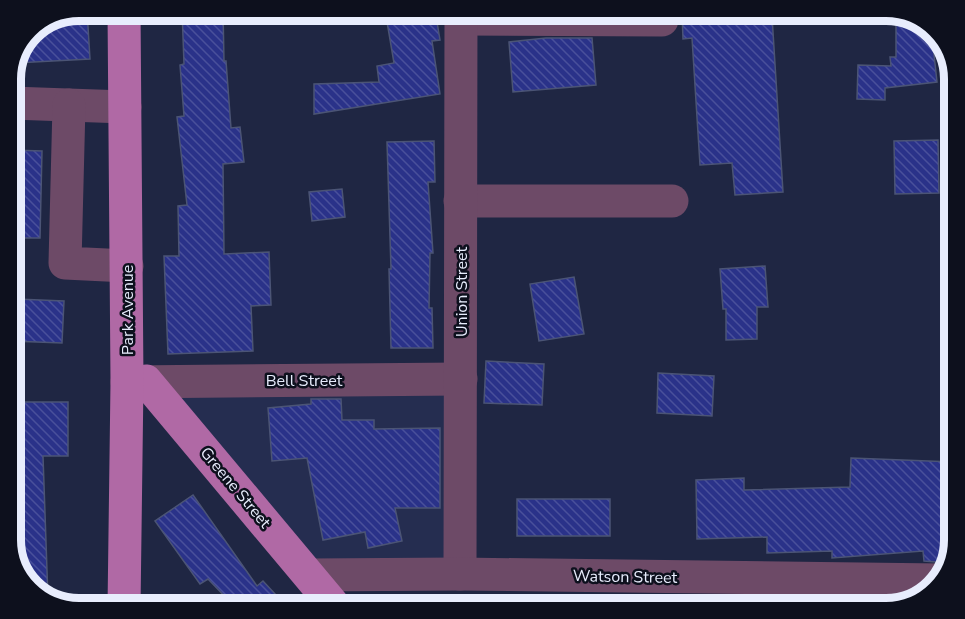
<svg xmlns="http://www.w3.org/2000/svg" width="965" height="619" font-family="'Nunito Sans',sans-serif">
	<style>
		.built { fill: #252d50 }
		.building { fill: url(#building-back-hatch); stroke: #4b5475; stroke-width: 1.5 }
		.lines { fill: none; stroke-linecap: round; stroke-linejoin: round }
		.minor { stroke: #6d4a67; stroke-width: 33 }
		.major { stroke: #b069a5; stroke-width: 33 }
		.labels { text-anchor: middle; stroke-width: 5; stroke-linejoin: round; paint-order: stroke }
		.street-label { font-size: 16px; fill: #e8edfd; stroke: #0d101d }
		.rim { fill: none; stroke: #e8edfd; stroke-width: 8 }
	</style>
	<defs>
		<pattern id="building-back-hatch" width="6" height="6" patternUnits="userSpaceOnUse" patternTransform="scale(1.5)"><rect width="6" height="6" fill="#2a3289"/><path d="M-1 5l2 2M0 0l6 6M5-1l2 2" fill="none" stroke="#49509b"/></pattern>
	</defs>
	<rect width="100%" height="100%" fill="#1f2643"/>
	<polygon class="built" points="467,375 464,579 307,586 142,391"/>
	<g class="building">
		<polygon points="79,10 87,10 90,59 16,63 31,30"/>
		<polygon points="182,10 223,10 224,61 226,61 231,128 240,127 244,162 223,164 224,254 269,252 271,305 251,306 253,351 168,354 164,256 179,256 178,206 187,205 177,117 184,116 180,65 184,64"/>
		<polygon points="385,10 435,10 440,40 432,41 440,94 314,114 314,84 379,82 377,66 394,63"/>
		<polygon points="724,10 724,19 772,16 783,192 735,195 732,163 700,165 692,38 683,39 682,13"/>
		<polygon points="896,13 924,22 932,36 937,82 885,88 885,100 857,99 858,65 891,66 890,57 896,57"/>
		<polygon points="546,38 592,38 596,85 513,92 509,42"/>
		<polygon points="938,140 939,193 895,194 894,141"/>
		<polygon points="434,141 435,182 428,182 433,253 430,253 429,308 432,308 433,348 391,348 389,269 391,269 387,142"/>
		<polygon points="11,150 42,151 40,238 11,238"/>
		<polygon points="342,189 345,217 312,221 309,192"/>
		<polygon points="765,266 768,307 757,307 757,339 726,340 726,309 723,309 720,269"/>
		<polygon points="574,277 584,334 539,341 530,284"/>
		<polygon points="16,299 64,301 62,343 11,341 11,317 15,318"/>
		<polygon points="486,361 544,364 542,405 484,403"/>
		<polygon points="658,373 714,376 712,416 657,413"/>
		<polygon points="311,399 341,399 342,420 374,420 374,429 440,428 440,508 395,508 402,541 368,548 365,532 323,540 307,458 272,461 268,408 311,404"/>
		<polygon points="11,402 68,402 68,456 43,456 48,599 41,597 11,544"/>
		<polygon points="851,458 954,462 954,541 948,563 924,561 923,551 832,558 832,551 767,553 767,537 697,539 696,480 744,478 744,490 850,487"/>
		<polygon points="193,495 257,586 263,581 289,609 233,609 235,607 208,579 200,584 155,521"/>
		<rect x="517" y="499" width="93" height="37"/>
	</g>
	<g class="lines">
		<g class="minor">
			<polyline points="461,19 662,20"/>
			<polyline points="11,103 125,107"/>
			<polyline points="69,105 65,263 127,266"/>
			<polyline points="460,201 672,201"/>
			<polyline points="127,382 461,379"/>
			<polyline points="460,574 461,10"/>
			<polyline points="310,575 460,574 941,580"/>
		</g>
		<g class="major">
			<polyline points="146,381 336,608"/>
			<polyline points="124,608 127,382 124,10"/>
		</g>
	</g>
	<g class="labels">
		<g class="street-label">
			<text transform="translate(461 292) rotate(-90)" y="6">Union Street</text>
			<text transform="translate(127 310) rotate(-90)" y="6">Park Avenue</text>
			<text x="304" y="386">Bell Street</text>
			<text transform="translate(236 487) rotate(50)" y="6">Greene Street</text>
			<text transform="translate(625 576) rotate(1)" y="6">Watson Street</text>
		</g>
	</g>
	<path d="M0 0H965V619H0ZM79 21H886A58 58 0 0 1 944 79V540A58 58 0 0 1 886 598H79A58 58 0 0 1 21 540V79A58 58 0 0 1 79 21Z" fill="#0d101d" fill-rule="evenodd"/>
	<path class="rim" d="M79 21H886A58 58 0 0 1 944 79V540A58 58 0 0 1 886 598H79A58 58 0 0 1 21 540V79A58 58 0 0 1 79 21Z"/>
</svg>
